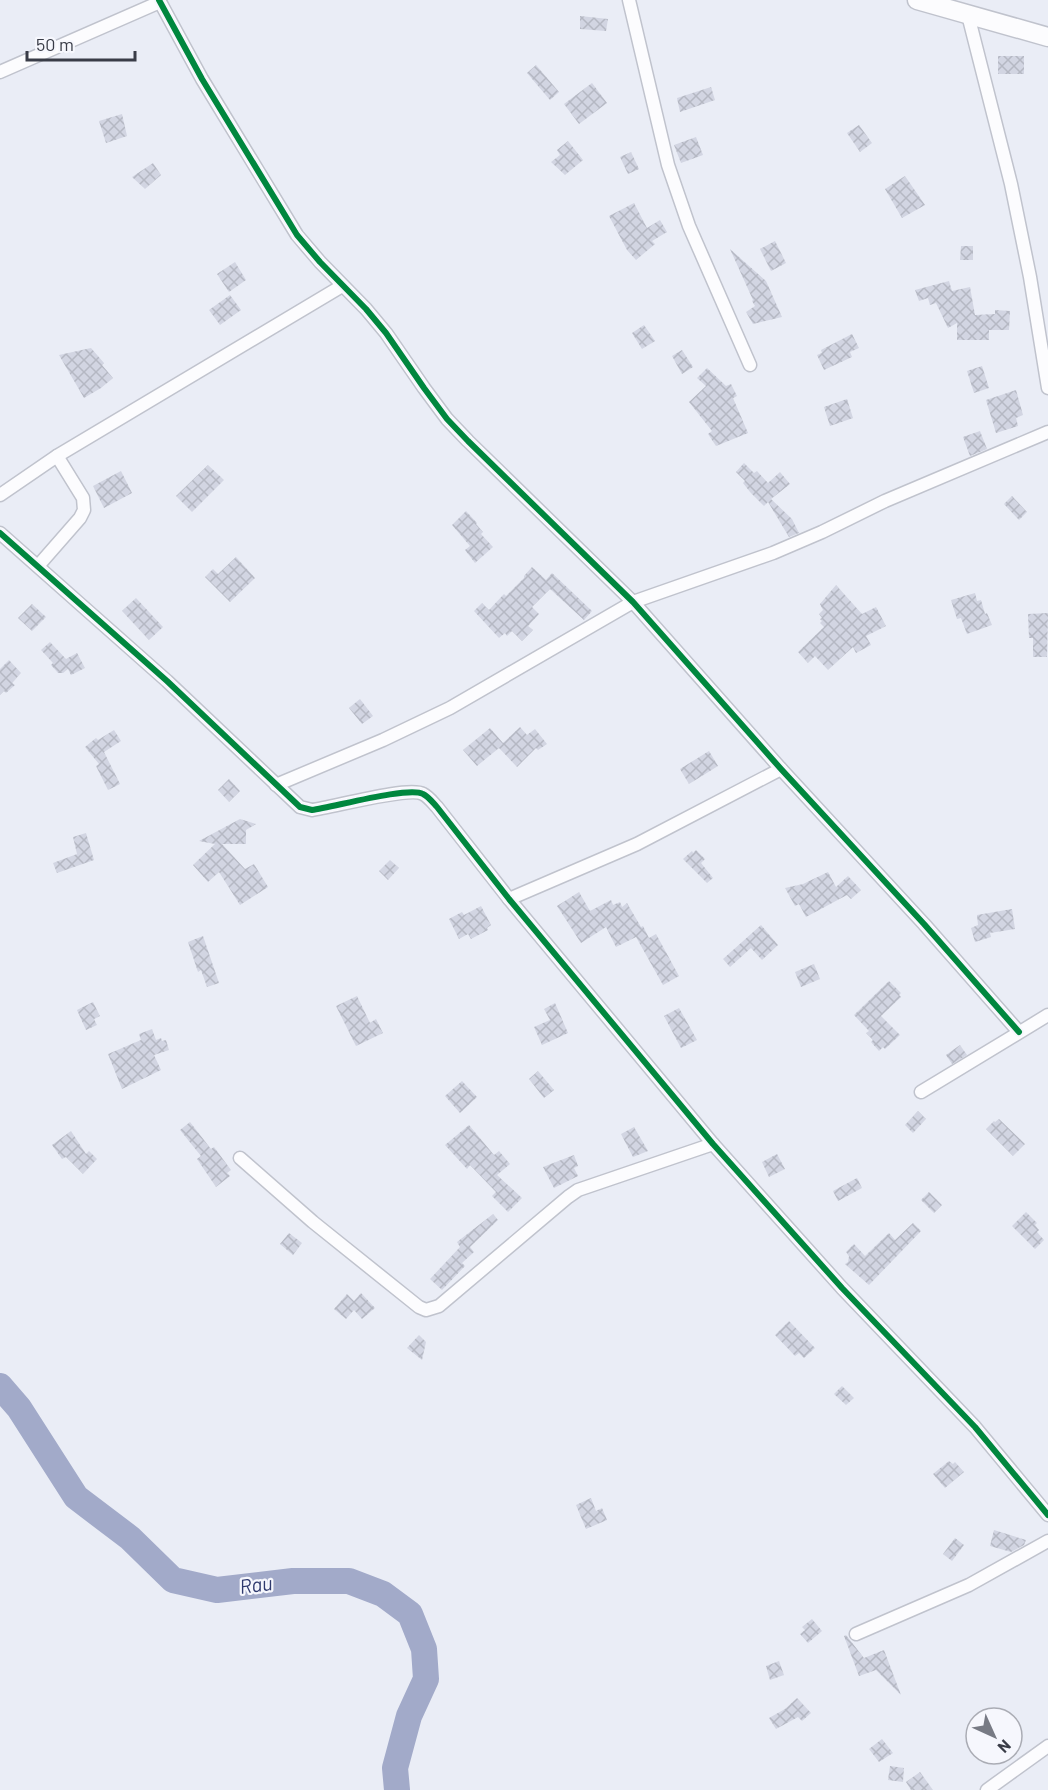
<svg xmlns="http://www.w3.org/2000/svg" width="1048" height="1790" font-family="Barlow,sans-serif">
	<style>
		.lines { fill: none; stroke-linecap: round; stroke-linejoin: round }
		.river { stroke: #a2aac9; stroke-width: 26 }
		.building { fill: url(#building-cross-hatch) }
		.street-casing { stroke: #c0c3cd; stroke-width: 15 }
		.secondary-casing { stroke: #c0c3cd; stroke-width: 21 }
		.street { stroke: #fcfcfe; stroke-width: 12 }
		.secondary { stroke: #fcfcfe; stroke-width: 18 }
		.cycleway-casing { stroke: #f6f7fd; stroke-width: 10 }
		.cycleway { stroke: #00873e; stroke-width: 6 }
		.labels { text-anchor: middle; stroke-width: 4.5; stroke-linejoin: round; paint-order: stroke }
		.water-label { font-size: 20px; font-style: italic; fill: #2e396d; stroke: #f6f7fd }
	</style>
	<defs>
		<pattern id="building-cross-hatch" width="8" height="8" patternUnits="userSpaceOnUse" patternTransform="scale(1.5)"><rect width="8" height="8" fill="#d2d5e2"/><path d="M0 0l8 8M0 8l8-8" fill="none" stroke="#b5b8c3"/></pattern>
	</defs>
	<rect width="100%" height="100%" fill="#eaedf6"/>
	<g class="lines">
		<polyline class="river" points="0,1386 19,1408 76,1497 130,1538 173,1580 217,1590 293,1581 349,1581 383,1594 410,1614 424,1649 426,1679 409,1716 395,1768 397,1790"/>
	</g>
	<g class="building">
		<polygon points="580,16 608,19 606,31 580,29"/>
		<rect x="998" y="56" width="26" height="18"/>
		<polygon points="536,65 559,92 550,100 527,73"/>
		<polygon points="592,83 607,103 579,124 564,104"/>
		<polygon points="711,87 715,100 680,112 677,98"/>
		<polygon points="122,114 127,136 106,143 99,121"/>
		<polygon points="859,125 872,143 860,152 847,133"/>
		<polygon points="696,137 703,155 681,163 674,145"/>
		<polygon points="568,141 583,160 565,175 551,162 560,155 557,150"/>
		<polygon points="631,152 639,169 628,174 620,157"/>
		<polygon points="153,163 161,175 145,189 132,177"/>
		<polygon points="905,176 925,205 902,218 885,189"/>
		<polygon points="634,203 647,228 660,220 667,232 652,241 655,244 636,260 627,250 609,216"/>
		<polygon points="775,241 786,263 771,271 760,249"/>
		<polygon points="961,246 973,246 973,260 960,260"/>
		<polygon points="730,249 766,281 782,317 753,324 746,312 755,306 752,301 753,300"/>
		<polygon points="235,262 246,280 229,292 217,274"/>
		<polygon points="949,281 952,291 970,287 975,315 995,314 995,310 1010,311 1009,330 989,330 989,340 957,340 957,323 948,328 936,303 930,305 928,298 919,301 915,290"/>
		<polygon points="230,295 241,310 220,325 209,310"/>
		<polygon points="644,325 655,341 642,349 632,333"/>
		<polygon points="852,334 859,348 850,352 852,357 824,370 817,355 822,353 821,350"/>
		<polygon points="91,348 104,363 102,365 113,378 101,388 84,398 59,355"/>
		<polygon points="682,350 693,367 682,374 672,356"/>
		<polygon points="982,366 989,388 974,393 967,371"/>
		<polygon points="707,368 726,386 731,384 737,396 733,398 748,433 716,446 708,434 712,431 689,402 706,386 697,378"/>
		<polygon points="1016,390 1023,415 1016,418 1018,426 996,433 986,400"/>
		<polygon points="847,399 853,418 830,426 824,407"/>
		<polygon points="980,431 987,449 970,456 963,437"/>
		<polygon points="744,463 754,473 757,471 768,483 780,472 790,484 771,499 792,519 799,533 789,537 768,502 764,506 750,492 743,483 745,481 736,472"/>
		<polygon points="208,465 224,480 192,512 176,496"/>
		<polygon points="121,471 132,493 104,508 93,486"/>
		<polygon points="1012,496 1027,512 1019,520 1004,504"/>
		<polygon points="466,511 477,523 476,524 483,532 481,534 493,547 475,563 465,550 470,546 452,525"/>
		<polygon points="236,557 255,578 230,602 205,577 213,569 218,574"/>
		<polygon points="532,567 546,580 552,573 592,611 584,620 550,589 532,607 539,614 528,626 533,630 522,641 512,631 507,636 505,633 499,638 474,611 482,603 489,610 504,594 506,596 524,578 524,576"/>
		<polygon points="836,585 862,614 876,607 886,626 866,636 871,645 856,653 853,647 828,670 815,656 808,663 798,652 824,627 820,623 822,621 820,619 822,618 819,614 823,610 820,604"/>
		<polygon points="975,593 977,601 981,600 985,614 987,613 992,625 967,634 961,618 957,619 951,600"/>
		<polygon points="136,598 163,627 149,640 122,611"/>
		<polygon points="32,604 46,617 32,631 18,618"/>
		<polygon points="1048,613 1047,657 1033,657 1033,638 1029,638 1028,614"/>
		<polygon points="50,642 66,659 77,653 85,668 71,675 68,669 63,673 58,673 51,665 53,663 41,650"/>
		<polygon points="9,660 21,673 12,683 15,685 6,693 4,691 0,695 0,669"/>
		<polygon points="360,699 373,716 362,724 349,708"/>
		<polygon points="520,727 527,735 535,729 547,744 538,750 536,748 517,767 499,748 477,766 463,750 490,728 503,743"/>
		<polygon points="114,730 121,741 104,752 120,784 108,790 96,766 99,764 85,747 96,738 98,740"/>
		<polygon points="709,751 718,766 689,784 680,769"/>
		<polygon points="229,779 240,791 229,802 218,790"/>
		<polygon points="240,819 256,824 246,830 246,844 222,844 245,869 254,864 268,887 240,905 219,872 208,882 193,865 215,844 199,841"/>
		<polygon points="86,833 94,860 57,873 53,863 77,854 73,837"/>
		<polygon points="696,850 705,859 701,863 713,878 707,883 683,859 692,851 693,853"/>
		<polygon points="390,860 399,868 388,880 379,871"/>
		<polygon points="828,872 836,887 848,876 861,890 851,899 847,895 806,917 799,904 795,906 785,888 803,884"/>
		<polygon points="579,892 590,911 611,900 613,905 620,902 622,907 627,903 641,927 643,926 649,938 656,934 679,976 663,985 636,937 616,947 606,927 581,943 557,906"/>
		<polygon points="481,906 491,925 487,928 488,930 471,939 468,934 459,939 449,919 462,912 464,915"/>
		<polygon points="1012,909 1015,929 990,933 991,937 975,942 971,928 978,925 977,915"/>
		<polygon points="761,925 778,945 762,960 751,948 730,967 723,959"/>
		<polygon points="203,936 219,983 207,987 201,970 198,972 188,942"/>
		<polygon points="814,964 820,979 801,987 795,972"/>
		<polygon points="889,981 901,993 899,995 901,997 881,1016 900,1035 885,1049 883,1047 879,1051 871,1042 873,1040 866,1033 869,1031 854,1015"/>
		<polygon points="357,996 370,1023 376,1019 383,1033 356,1046 336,1006"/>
		<polygon points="93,1002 100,1016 94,1019 97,1025 86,1030 77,1010"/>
		<polygon points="555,1003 568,1033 542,1045 534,1027 550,1020 544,1009"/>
		<polygon points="679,1008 697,1040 681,1048 664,1016"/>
		<polygon points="152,1029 156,1040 161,1038 162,1041 166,1040 169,1050 154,1055 161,1070 122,1089 108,1054 141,1040 139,1034"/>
		<polygon points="960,1045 967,1055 952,1064 946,1055"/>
		<polygon points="538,1071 554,1090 544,1098 529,1079"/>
		<polygon points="462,1081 477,1097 460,1113 445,1096"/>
		<polygon points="918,1111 926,1119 913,1133 905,1125"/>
		<polygon points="999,1119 1025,1144 1013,1156 986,1129 994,1121 995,1122"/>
		<polygon points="190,1122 211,1149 214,1147 231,1170 227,1173 230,1176 216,1187 197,1159 201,1156 180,1130"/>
		<polygon points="469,1125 494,1155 499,1151 510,1164 497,1175 522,1198 508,1212 492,1196 496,1192 470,1165 467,1169 445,1145"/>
		<polygon points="634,1127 648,1151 633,1157 621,1134"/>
		<polygon points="71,1131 86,1154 89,1151 97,1159 83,1174 66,1157 62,1159 52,1145"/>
		<polygon points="777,1154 785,1169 769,1177 762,1162"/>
		<polygon points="574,1155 578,1166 574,1168 578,1176 554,1188 543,1167"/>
		<polygon points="857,1178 862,1188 838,1201 833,1191"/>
		<polygon points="929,1192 942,1205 934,1213 921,1200"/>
		<polygon points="1026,1212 1037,1223 1035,1225 1039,1230 1037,1232 1044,1240 1035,1249 1012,1226"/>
		<polygon points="493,1214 498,1220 470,1247 474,1252 462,1263 465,1266 442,1290 430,1279 460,1247 457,1242"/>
		<polygon points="913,1223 921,1231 869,1285 845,1264 848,1262 849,1256 846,1252 854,1244 865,1256 889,1233 895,1240"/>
		<polygon points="289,1233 302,1243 293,1255 280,1244"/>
		<polygon points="361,1293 375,1308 362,1319 354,1310 346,1319 334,1309 347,1294 354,1301"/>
		<polygon points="789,1321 815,1348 804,1358 799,1353 795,1356 775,1335"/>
		<polygon points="419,1335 426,1342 422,1360 407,1348"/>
		<polygon points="842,1386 854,1398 846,1405 834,1394"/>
		<polygon points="949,1461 953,1464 955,1462 964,1472 945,1488 933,1474"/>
		<polygon points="591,1498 596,1511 602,1508 607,1520 586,1529 576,1505"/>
		<polygon points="994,1530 1026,1540 1024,1545 1011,1552 990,1546"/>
		<polygon points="955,1538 964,1545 952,1561 943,1554"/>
		<polygon points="812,1619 822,1631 808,1643 800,1634 805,1630 802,1627"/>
		<polygon points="846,1635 864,1658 884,1650 901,1695 876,1670 859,1676 844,1636"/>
		<polygon points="779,1661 784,1675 770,1680 766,1666"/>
		<polygon points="797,1698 811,1713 802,1721 798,1717 776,1729 769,1718 785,1709"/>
		<polygon points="882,1739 893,1753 879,1762 869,1749"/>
		<polygon points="890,1766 904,1768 903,1782 888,1780"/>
		<polygon points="920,1772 933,1790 911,1790 906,1782"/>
	</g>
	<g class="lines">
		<g class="street-casing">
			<g id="street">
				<polyline points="159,0 202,79 297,235 320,262 366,309 386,333 424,388 447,419 468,441 633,602 781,769 924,924 1019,1032"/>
				<polyline points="629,0 668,165 689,226 750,365"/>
				<polyline points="968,15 1011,184 1030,277 1048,388"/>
				<polyline points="0,72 160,2"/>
				<polyline points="0,495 57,456 342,286"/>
				<path d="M0 533 167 681 300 807 312 810C334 807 409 786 423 794 429 797 433 803 437 807L509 899 713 1144 842 1288 975 1427 1048 1515"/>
				<polyline points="38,566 80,518 84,510 83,498 57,456"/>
				<polyline points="276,785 383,740 450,708 633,602 773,553 822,532 885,501 1048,432"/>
				<polyline points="509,899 637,844 781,769"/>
				<polyline points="921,1092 1048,1015"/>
				<polyline points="240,1158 313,1222 419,1307 426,1310 439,1306 568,1197 578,1190 713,1144"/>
				<polyline points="856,1634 969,1585 1048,1541"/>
				<polyline points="987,1790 1048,1746"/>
			</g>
		</g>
		<g class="secondary-casing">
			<polyline id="secondary" points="917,0 1048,37"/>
		</g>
		<use href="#street" class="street"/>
		<use href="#secondary" class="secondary"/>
		<g class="cycleway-casing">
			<g id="cycleway">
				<polyline points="159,0 202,79 297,235 320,262 366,309 386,333 424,388 447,419 468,441 633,602 781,769 924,924 1019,1032"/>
				<path d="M0 533 167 681 300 807 312 810C334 807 409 786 423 794 429 797 433 803 437 807L509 899 713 1144 842 1288 975 1427 1048 1515"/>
			</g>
		</g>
		<use href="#cycleway" class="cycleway"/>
	</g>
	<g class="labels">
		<g class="water-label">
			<text transform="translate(256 1585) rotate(-7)" y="7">Rau</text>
		</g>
	</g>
	<g transform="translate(994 1736) rotate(135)"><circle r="28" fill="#f6f7fd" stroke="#aaacb4" stroke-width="1.5"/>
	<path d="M0-4.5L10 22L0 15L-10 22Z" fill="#777a84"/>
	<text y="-9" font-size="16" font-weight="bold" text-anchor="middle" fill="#393c47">N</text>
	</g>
	<path d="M27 51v9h108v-9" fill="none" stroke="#393c47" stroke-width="3"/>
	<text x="36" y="51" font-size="18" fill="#393c47" stroke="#f6f7fd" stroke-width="4.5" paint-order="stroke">50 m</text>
</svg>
